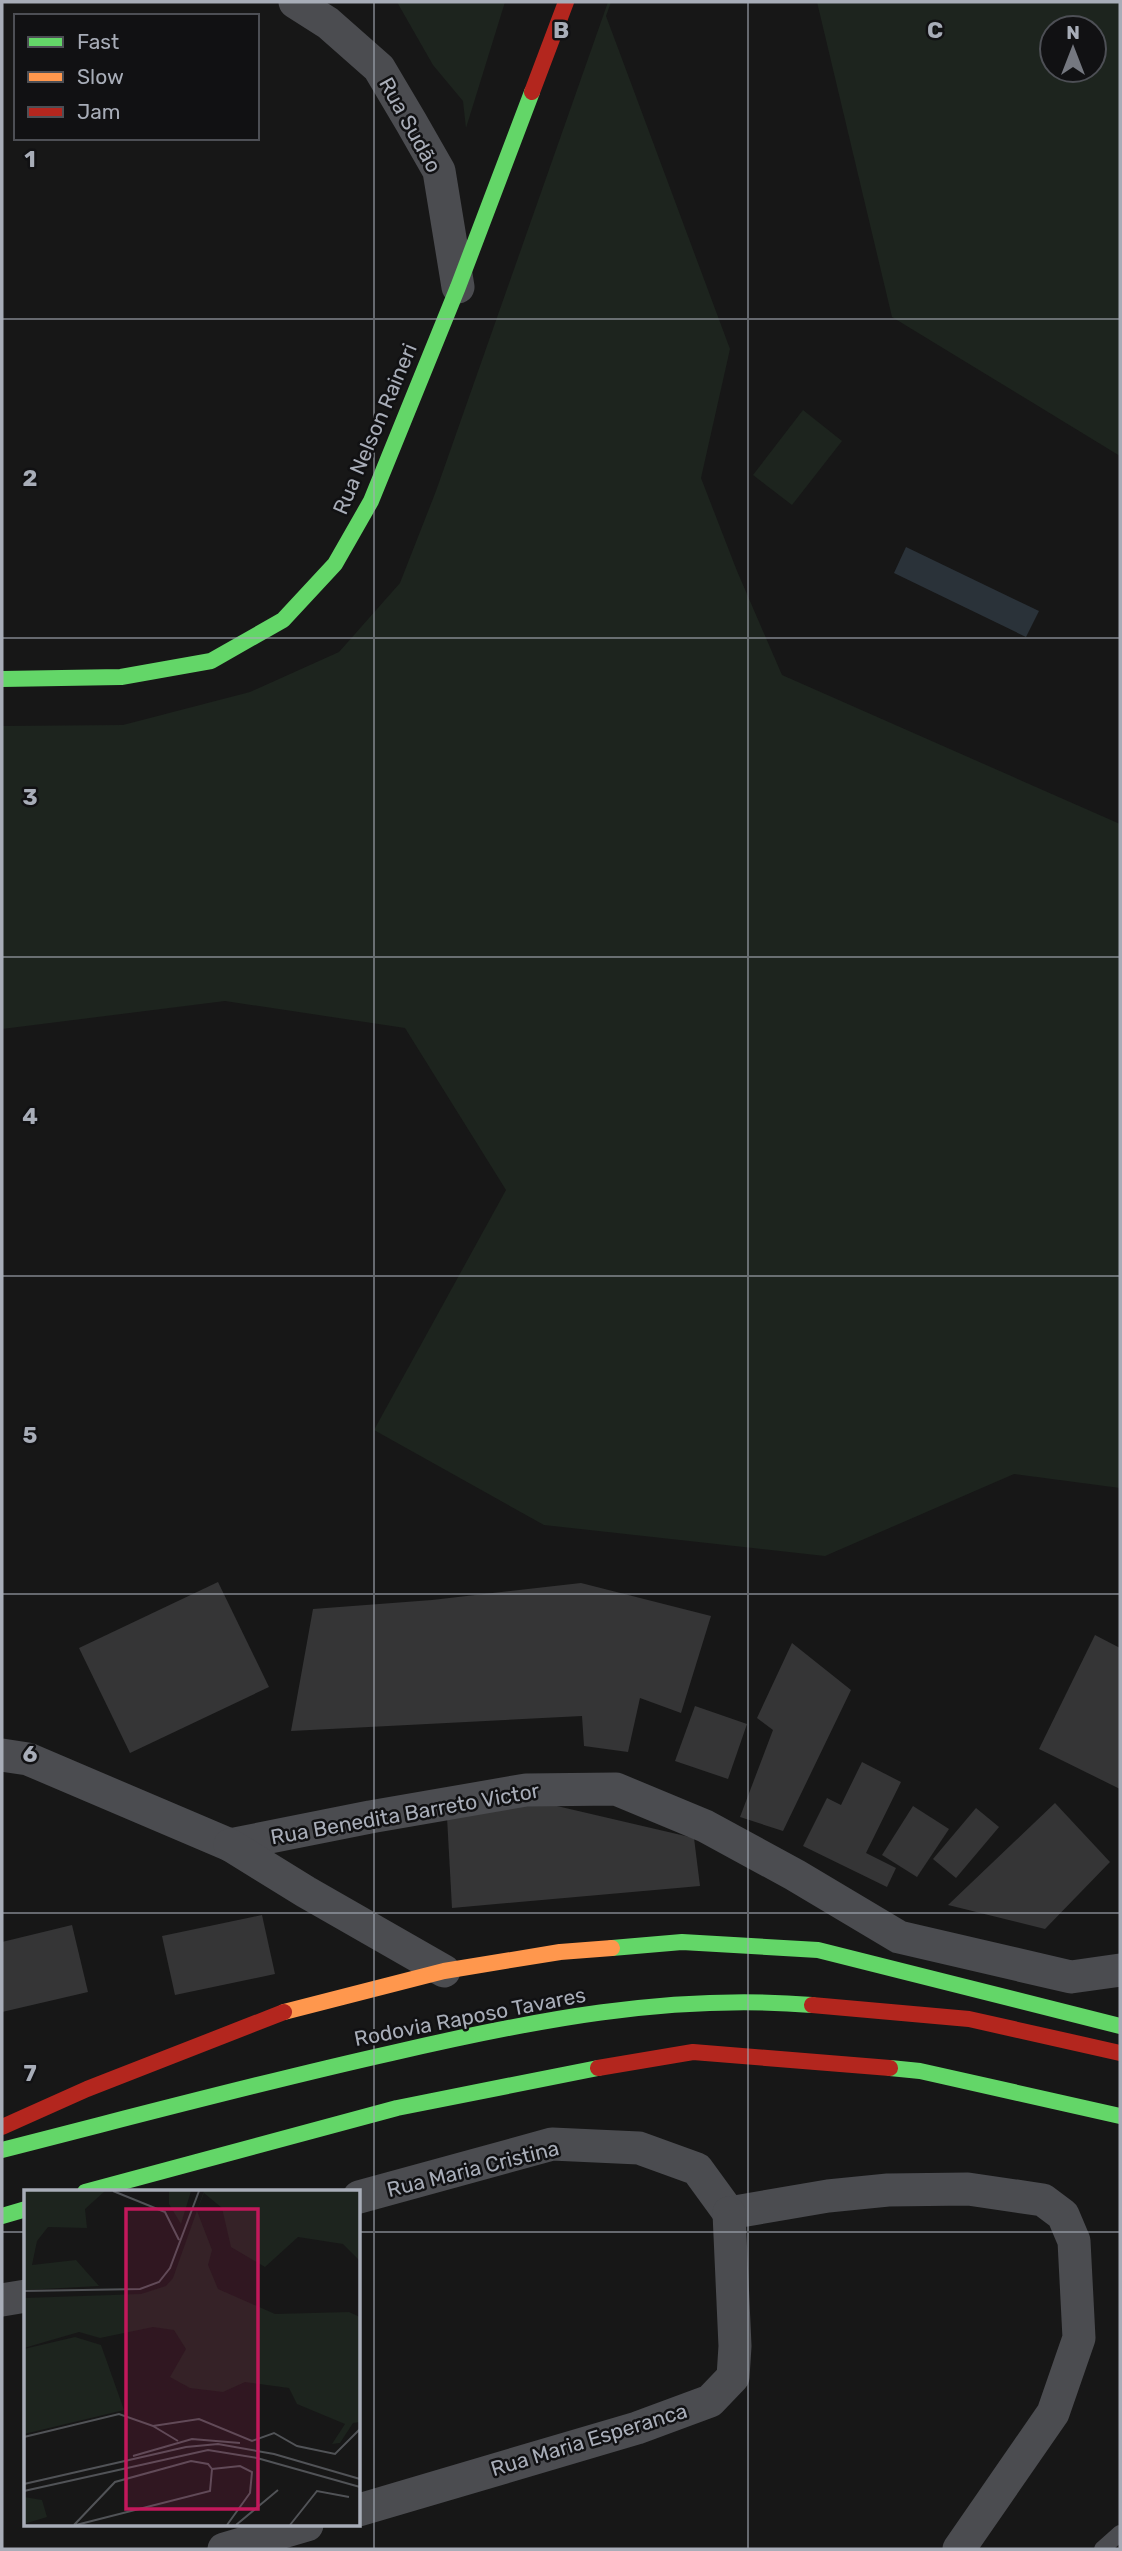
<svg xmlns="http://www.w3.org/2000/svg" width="1122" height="2551" font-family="Rubik,sans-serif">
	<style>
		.green { fill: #1d241e; fill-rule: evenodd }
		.water { fill: #2a3239 }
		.building { fill: #353536 }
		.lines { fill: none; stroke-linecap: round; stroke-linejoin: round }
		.lane { stroke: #4b4c50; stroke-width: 16 }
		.street { stroke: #4b4c50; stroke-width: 33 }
		.fast { stroke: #63d668; stroke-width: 16 }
		.slow { stroke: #ff974d; stroke-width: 16 }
		.jam { stroke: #b3261e; stroke-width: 16 }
		.grid { fill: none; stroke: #a8adb8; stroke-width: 2; stroke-opacity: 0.55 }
		.labels { text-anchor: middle; stroke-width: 5; stroke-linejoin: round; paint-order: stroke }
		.street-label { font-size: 21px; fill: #a8adb8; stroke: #111113 }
		.inset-road { fill: none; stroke: #515357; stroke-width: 2 }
		.view { fill: #c2185b; fill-opacity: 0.15; stroke: #c2185b; stroke-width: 3.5 }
		.inset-edge { fill: none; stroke: #a8adb8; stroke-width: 3.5 }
		.grid-label { font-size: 23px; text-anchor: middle; font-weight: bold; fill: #a8adb8; stroke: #111113; stroke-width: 5; stroke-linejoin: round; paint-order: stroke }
	</style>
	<rect width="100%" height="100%" fill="#171717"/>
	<g class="green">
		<polygon points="397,2 505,2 466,128 463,101 433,65"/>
		<polygon points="608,2 611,2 606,16 730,349 701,478 737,571 782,675 1120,824 1120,1488 1014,1474 825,1556 544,1525 374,1430 506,1190 405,1028 225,1001 2,1029 2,726 123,725 250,692 339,652 400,583 436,491"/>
		<path d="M817 2H1120V456L892 317ZM1052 28H1094V70H1052Z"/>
		<polygon points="803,410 842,441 792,505 753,475"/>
	</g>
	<polygon class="water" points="906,547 1039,611 1026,637 894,573"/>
	<g class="building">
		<polygon points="218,1582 269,1687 130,1753 79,1648"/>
		<polygon points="581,1583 711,1616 681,1713 640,1698 628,1752 584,1746 582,1716 291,1731 313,1609 432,1600"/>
		<polygon points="1095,1635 1120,1648 1120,1789 1039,1749"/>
		<polygon points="792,1643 851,1690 783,1831 740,1817 773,1730 757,1718"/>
		<polygon points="695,1706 747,1724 728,1779 675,1761"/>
		<polygon points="862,1762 901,1782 866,1853 896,1868 887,1887 803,1846 827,1798 841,1805"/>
		<polygon points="544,1803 694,1838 700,1886 452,1908 447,1817"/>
		<polygon points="1055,1803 1110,1862 1045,1929 948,1905"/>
		<polygon points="913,1806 949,1829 917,1877 882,1855"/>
		<polygon points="976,1808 999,1827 956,1878 933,1859"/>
		<polygon points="262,1915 275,1974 175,1995 162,1936"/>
		<polygon points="72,1925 88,1992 2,2012 2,1942"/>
	</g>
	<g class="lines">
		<polyline class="lane" points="1102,2549 1120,2533"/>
		<g class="street">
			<polyline points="295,2 328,23 379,68 411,122 439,171 458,287"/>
			<polyline points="2,1755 28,1759 230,1845 370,1817 526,1790 616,1789 705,1826 795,1875 899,1937 1071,1977 1120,1970"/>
			<polyline points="230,1845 306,1892 444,1971"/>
			<polyline points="359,2197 552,2144 639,2148 697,2169 729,2213"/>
			<polyline points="729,2213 828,2196 888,2190 968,2189 1043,2200 1063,2215 1074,2241 1079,2338 1053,2413 959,2549"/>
			<polyline points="2,2300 26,2296"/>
			<polyline points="359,2510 637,2428 710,2401 733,2377 735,2346 729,2213"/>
			<polyline points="224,2549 307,2525"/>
		</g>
		<g class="fast">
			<polyline points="2,679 121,677 211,661 283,620 335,564 371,501 458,287 532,92"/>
			<polyline points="612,1948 682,1942 818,1950 1120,2026"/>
			<polyline points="890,2068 920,2071 1120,2116"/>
			<path d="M2 2150C132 2117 262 2082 392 2053 530 2021 670 1993 812 2005"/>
			<polyline points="85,2192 397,2108 598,2068"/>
			<polyline points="2,2216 26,2209"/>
		</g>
		<polyline class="slow" points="284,2012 444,1971 560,1952 612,1948"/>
		<g class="jam">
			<polyline points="532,92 566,2"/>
			<polyline points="812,2005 969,2019 1120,2053"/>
			<polyline points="598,2068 693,2052 890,2068"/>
			<polyline points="2,2127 87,2089 284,2012"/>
		</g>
	</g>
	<path class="grid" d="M374 2V2549M748 2V2549M2 319H1120M2 638H1120M2 957H1120M2 1276H1120M2 1594H1120M2 1913H1120M2 2232H26M359 2232H1120"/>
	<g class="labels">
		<g class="street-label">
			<text transform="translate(410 125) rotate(61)" y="7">Rua Sudão</text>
			<text transform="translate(375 429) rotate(-67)" y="7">Rua Nelson Raineri</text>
			<text transform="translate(405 1814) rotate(-10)" y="7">Rua Benedita Barreto Victor</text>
			<text transform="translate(470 2017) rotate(-11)" y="7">Rodovia Raposo Tavares</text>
			<text transform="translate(473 2169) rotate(-14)" y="7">Rua Maria Cristina</text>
			<text transform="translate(589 2440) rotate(-17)" y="7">Rua Maria Esperanca</text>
		</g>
	</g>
	<g transform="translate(24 2190)">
		<rect width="336" height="336" fill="#171717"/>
		<path d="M0 1H81L61 19 63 38 24 37 13 51 8 75 52 70 75 96 0 100ZM145 1H167L157 34 145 14ZM180 1H336V71L319 54 274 47 241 77 207 57 198 18 180 3 173 21 188 60 184 75 194 99 251 124 325 122 336 127V232L329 233 316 253 308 254 321 234 273 214 265 198 221 192 199 202 166 198 146 187 162 159 150 140 129 137 76 148 55 142 0 158V108L117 104 142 96 149 88ZM51 147 77 155 100 220 0 244V159ZM0 307 18 310 23 327 0 334Z" fill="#1d241e"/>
		<path class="inset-road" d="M89 1 141 22 155 50M0 101 116 99 135 92 146 78 175 1M129 236 154 251M0 247 95 224 129 236 175 229 228 251 250 243 273 256 311 264 336 239M109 266 168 249 216 253M188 279 216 276 228 282 226 303 203 335M0 294 162 257 194 254 250 264 336 289M0 301 184 260 233 268 336 297M50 335 91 292 167 271 184 274 188 279M52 335 186 301 188 279M212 335 254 300M266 335 293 301 325 307"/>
		<path class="view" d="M102 19H234V319H102Z"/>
		<rect width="336" height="336" class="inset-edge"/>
	</g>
	<g class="grid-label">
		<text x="561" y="38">B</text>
		<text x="935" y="38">C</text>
		<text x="30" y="167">1</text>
		<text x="30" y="486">2</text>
		<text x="30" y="805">3</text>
		<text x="30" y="1124">4</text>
		<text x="30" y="1443">5</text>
		<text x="30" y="1762">6</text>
		<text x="30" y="2081">7</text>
	</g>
	<rect width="1122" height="2551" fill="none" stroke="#a8adb8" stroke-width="7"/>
	<rect x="14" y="14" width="245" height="126" fill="#111113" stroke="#4d4f55" stroke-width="2"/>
	<rect x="28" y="37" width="35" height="10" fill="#63d668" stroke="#4d4f55" stroke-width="2"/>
	<text x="77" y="49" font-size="21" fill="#a8adb8">Fast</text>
	<rect x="28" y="72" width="35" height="10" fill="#ff974d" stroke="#4d4f55" stroke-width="2"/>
	<text x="77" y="84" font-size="21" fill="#a8adb8">Slow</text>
	<rect x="28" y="107" width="35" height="10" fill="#b3261e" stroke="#4d4f55" stroke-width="2"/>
	<text x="77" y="119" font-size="21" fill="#a8adb8">Jam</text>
	<g transform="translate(1073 49)"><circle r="33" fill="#111113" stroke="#4d4f55" stroke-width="2"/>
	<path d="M0-5L12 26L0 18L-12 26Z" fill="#757880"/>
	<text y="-10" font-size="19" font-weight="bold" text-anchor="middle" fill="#a8adb8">N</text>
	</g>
</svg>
